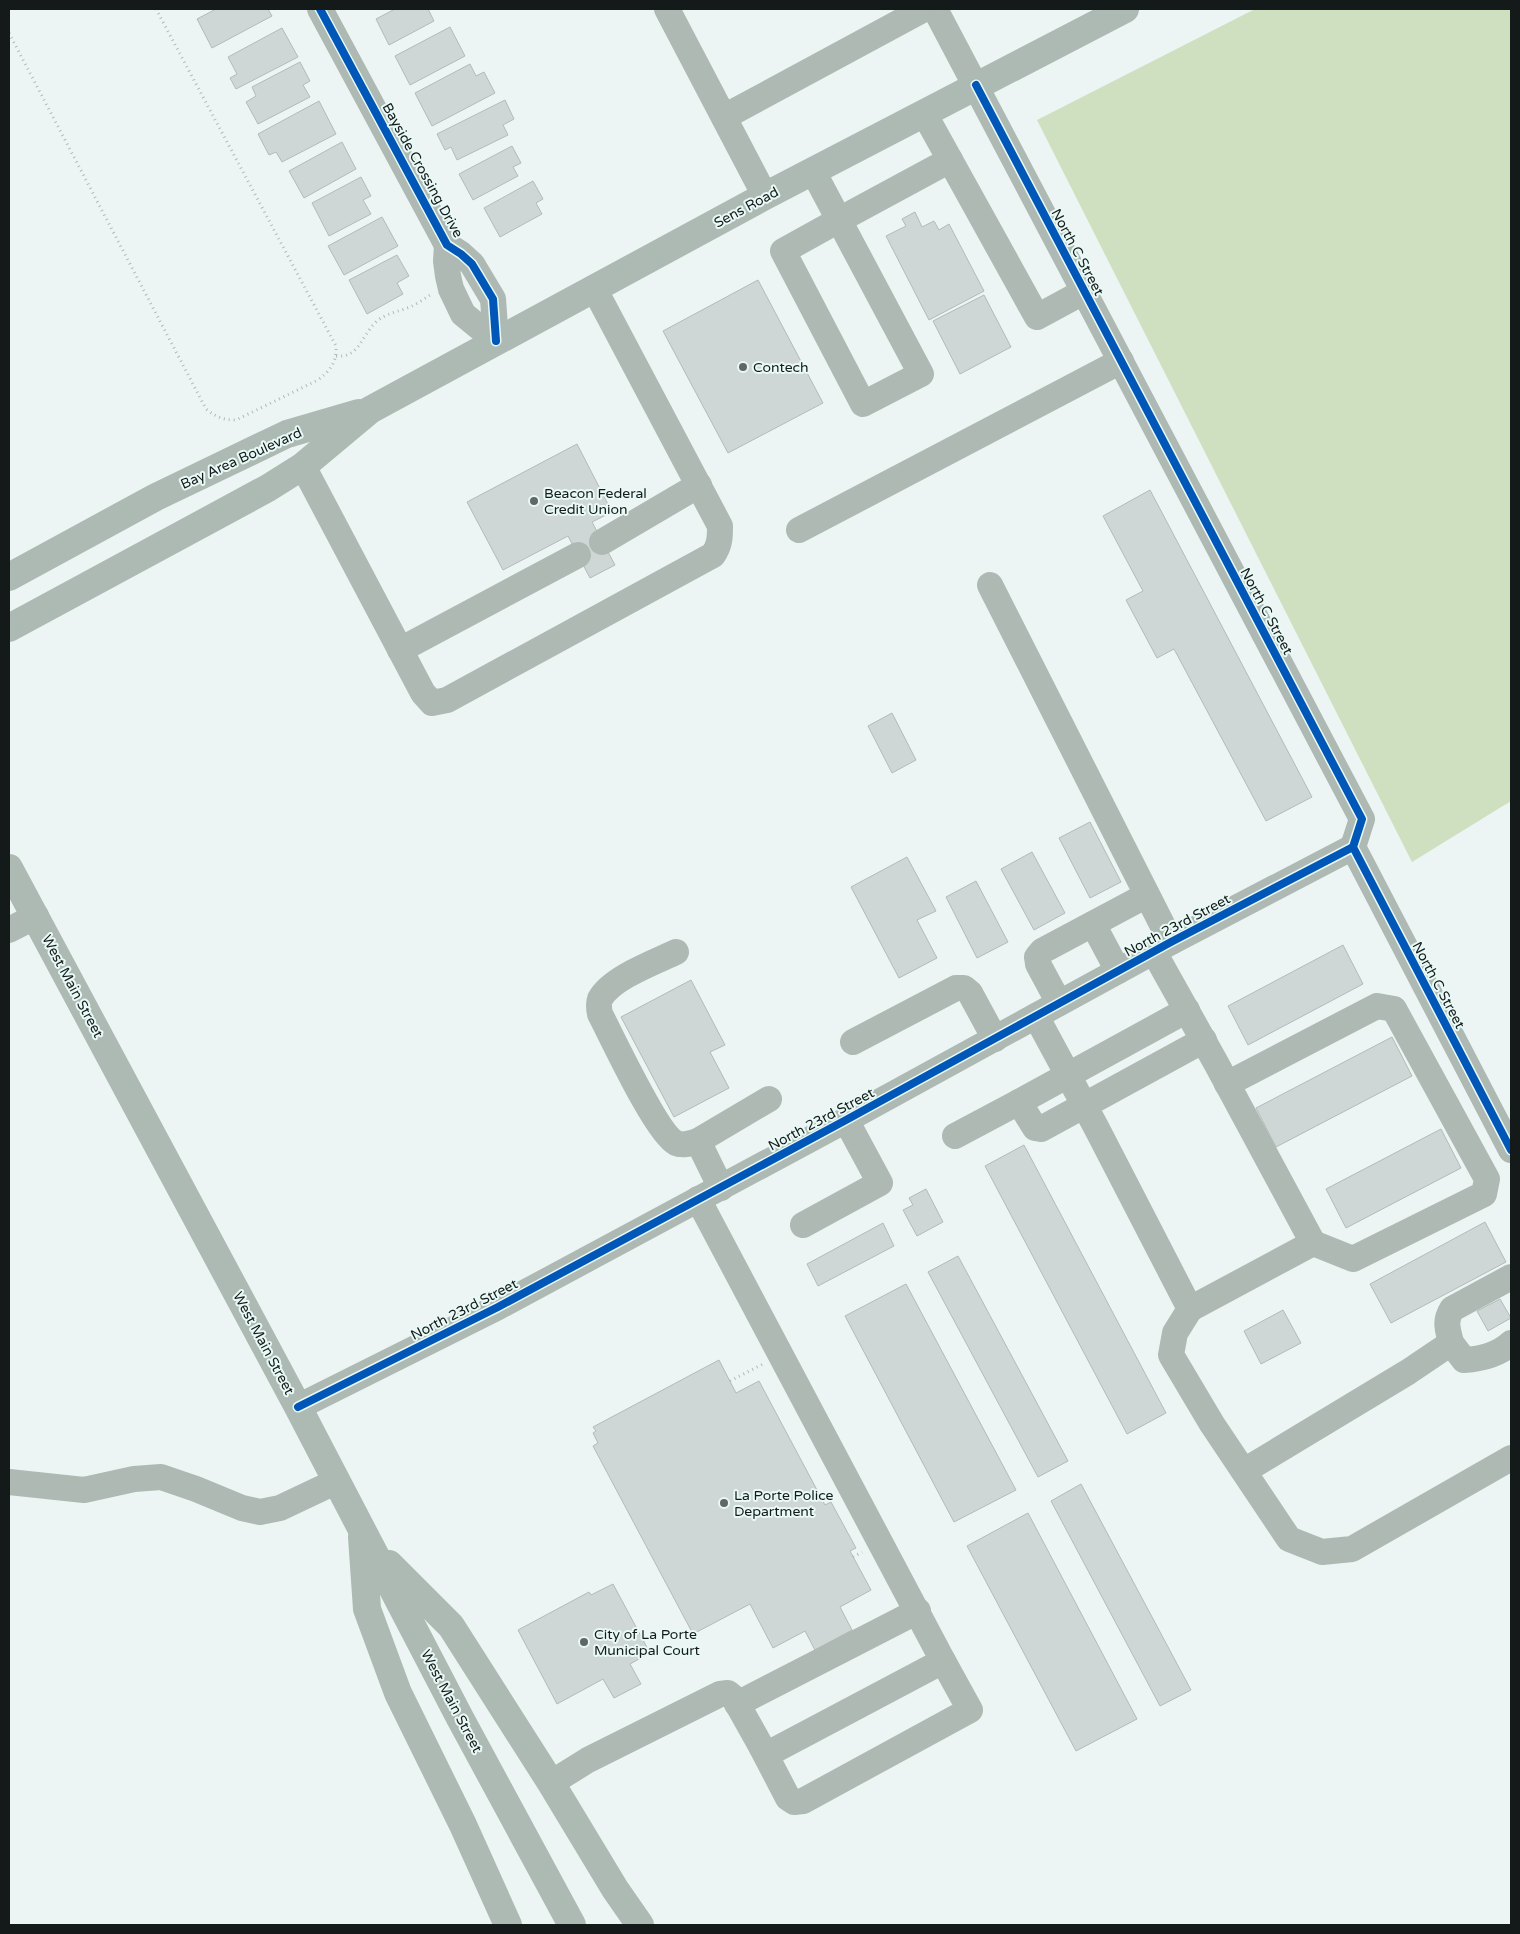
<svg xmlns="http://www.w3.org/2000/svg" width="1520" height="1934" font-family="'Varela Round',sans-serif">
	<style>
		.green { fill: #cee0c0 }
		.building { fill: #cfd6d6; stroke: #b3baba }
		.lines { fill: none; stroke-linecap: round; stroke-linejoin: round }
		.path { stroke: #b1bab7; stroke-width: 3; stroke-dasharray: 1 4; stroke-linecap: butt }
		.minor { stroke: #adb9b2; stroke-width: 26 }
		.major { stroke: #acbab3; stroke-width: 28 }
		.cycleway-casing { stroke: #e8f9f6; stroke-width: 11 }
		.cycleway { stroke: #0057b8; stroke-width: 8 }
		.poi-dot { fill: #606765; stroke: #e8f9f6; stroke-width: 2 }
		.labels { text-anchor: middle; stroke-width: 4; stroke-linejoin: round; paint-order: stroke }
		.street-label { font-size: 14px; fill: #141a19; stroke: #e8f9f6 }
		.poi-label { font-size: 14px; fill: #141a19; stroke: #e8f9f6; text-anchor: start }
	</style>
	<rect width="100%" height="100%" fill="#ecf5f3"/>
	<polygon class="green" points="1255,9 1511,9 1511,801 1412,862 1037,120"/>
	<g class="building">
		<polygon points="216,9 268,9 272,16 212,48 197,19"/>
		<polygon points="395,9 428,9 434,21 389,45 376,19"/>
		<polygon points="450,27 465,56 410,85 395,56"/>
		<polygon points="282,28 298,57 236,89 230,78 237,74 228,57"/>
		<polygon points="300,62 310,81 303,85 310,97 258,124 246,102 256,96 252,87"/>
		<polygon points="470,64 476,76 484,72 495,93 432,126 415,93"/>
		<polygon points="505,100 514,119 503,125 508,135 457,160 451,147 445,150 437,134"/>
		<polygon points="319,101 336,134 282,162 276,152 269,155 258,134"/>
		<polygon points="342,142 356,169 304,198 289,171"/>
		<polygon points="512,146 521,163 513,167 518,176 473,200 459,174"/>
		<polygon points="361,177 371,196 363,200 371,214 329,236 312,203"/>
		<polygon points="533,181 543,199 536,203 542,214 500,237 484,208"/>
		<polygon points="915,212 922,227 934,221 939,230 949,224 984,291 929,320 886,236 906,226 902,219"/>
		<polygon points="382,217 398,246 344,275 328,246"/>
		<polygon points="397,255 409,276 397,283 403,294 367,314 349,280"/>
		<polygon points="758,280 823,403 728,453 663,331"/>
		<polygon points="984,295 1011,347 960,374 933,321"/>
		<polygon points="577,444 612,512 592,522 615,565 590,578 568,536 503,570 467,502"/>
		<polygon points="1150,490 1312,797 1266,821 1174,649 1157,658 1126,600 1143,591 1103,516"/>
		<polygon points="892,713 916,760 892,773 868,726"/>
		<polygon points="1090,822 1121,882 1090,898 1059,838"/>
		<polygon points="1032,852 1065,913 1034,930 1001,869"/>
		<polygon points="907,857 936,911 917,920 937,958 899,978 851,887"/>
		<polygon points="976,881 1008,942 977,958 946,897"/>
		<polygon points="1343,945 1363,984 1248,1045 1228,1006"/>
		<polygon points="691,980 725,1045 710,1052 729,1088 674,1117 621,1017"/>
		<polygon points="1392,1037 1412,1076 1276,1147 1256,1108"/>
		<polygon points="1441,1129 1461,1168 1346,1228 1326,1189"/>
		<polygon points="1024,1145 1166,1413 1127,1434 985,1166"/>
		<polygon points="926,1189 943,1222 917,1236 903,1210 913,1205 909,1198"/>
		<polygon points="1485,1222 1506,1262 1391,1323 1370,1284"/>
		<polygon points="883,1223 894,1246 818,1286 807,1264"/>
		<polygon points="958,1256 1068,1461 1038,1477 928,1272"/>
		<polygon points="906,1284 1016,1490 954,1522 845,1316"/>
		<polygon points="1500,1299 1511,1318 1488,1331 1477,1311"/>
		<polygon points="1283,1310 1301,1343 1261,1364 1244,1331"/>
		<polygon points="719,1360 736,1393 759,1381 825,1505 831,1502 856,1548 850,1551 871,1590 840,1607 852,1630 815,1650 805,1631 773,1648 750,1604 693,1634 593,1446 598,1443 593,1433 596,1431 593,1427"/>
		<polygon points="1081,1484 1191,1690 1160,1706 1051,1501"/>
		<polygon points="1028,1513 1137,1719 1076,1751 967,1546"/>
		<polygon points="613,1584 650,1653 630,1664 641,1684 614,1698 603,1679 557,1704 518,1630 589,1592 591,1595"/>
	</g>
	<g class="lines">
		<g class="path">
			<path d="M9 33 206 409C216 417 223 420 236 420L316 381C330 372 337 362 336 346L156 9"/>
			<path d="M336 356C359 358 361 337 375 323 385 313 398 312 410 307 417 304 424 299 430 295"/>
			<polyline points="730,1381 763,1364"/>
			<polyline points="853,1557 862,1552"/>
		</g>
		<g class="minor">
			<polyline points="320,9 447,245 461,254 472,264 493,299 496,341"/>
			<polyline points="667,9 765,196"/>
			<polyline points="935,9 1362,819 1353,847 1511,1150"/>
			<polyline points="924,113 1037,317 1085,291"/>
			<polyline points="724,117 924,9"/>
			<polyline points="813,171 839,220 950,160"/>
			<polygon points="839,220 921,374 863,404 783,251"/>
			<polyline points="447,245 446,261 448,276 451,289 463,314 496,341"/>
			<path d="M303 466 423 693 432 703 447 700 713 555C720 545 720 537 720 526L594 288"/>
			<polyline points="799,530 1121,361"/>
			<polyline points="602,542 699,485"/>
			<polyline points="990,585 1171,942"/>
			<polyline points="400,650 578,555"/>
			<polyline points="1093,924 1118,971"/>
			<polyline points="9,930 36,916"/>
			<path d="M676 952C655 962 611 978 600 999 598 1004 599 1009 600 1014 612 1037 657 1134 676 1143 683 1146 691 1143 698 1141L769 1099"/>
			<polyline points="1154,952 1216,1063 1313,1243 1190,1309"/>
			<polyline points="1059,1003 1038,964 1037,957 1042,951 1147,895"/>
			<polyline points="1036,1016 1096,1127 1190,1309 1175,1333 1171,1355 1212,1424 1289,1539 1322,1552 1352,1549 1511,1458"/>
			<polyline points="853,1042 956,988 964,988 970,993 995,1039"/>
			<polyline points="1227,1084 1377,1006 1394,1009 1487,1179 1484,1194 1353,1259 1313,1243"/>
			<polyline points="1019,1102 1187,1010"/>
			<polyline points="955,1136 1019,1102 1035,1128 1041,1129 1204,1040"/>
			<polyline points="698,1141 721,1188"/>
			<polyline points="803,1225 880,1183 846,1120"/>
			<path d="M1451 1343C1448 1329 1444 1322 1452 1309L1511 1277"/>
			<polyline points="298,1407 498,1307 846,1120 1171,942 1353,847"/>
			<path d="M1244 1471 1408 1372 1451 1343 1464 1360C1481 1359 1498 1355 1511 1343"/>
			<polyline points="9,1482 84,1490 134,1479 161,1477 196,1489 242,1508 260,1512 280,1508 337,1481"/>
			<polyline points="737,1704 918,1611"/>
			<polyline points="762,1748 788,1798 794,1802 803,1801 970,1710 943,1661"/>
			<polyline points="551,1783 588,1760 720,1694 728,1693 734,1698 762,1748 768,1751 775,1750 943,1661 698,1199"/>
		</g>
		<g class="major">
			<polyline points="9,577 156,497 287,434 359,413"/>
			<polyline points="9,628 268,488 303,466 370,410 765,196 1125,9"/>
			<polyline points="9,868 298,1407 460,1718 572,1925"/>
			<polyline points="362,1537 367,1609 398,1693 463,1825 508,1925"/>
			<polyline points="389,1564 451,1626 551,1783 615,1889 640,1925"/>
		</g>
		<g class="cycleway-casing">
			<g id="cycleway">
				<polyline points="320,9 447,245 461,254 472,264 493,299 496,341"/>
				<polyline points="976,85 1362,819 1353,847 1511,1150"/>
				<polyline points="298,1407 498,1307 846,1120 1171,942 1353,847"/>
			</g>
		</g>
		<use href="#cycleway" class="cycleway"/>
	</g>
	<g class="poi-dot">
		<circle cx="743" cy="367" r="5"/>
		<circle cx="534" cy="501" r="5"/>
		<circle cx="724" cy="1503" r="5"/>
		<circle cx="584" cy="1642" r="5"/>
	</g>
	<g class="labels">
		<g class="street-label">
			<text transform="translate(423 170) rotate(61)" y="5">Bayside Crossing Drive</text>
			<text transform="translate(746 207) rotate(-28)" y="5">Sens Road</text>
			<text transform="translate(1078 252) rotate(62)" y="5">North C Street</text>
			<text transform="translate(241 458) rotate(-24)" y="5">Bay Area Boulevard</text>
			<text transform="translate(1267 611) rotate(62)" y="5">North C Street</text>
			<text transform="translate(1177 925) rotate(-28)" y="5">North 23rd Street</text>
			<text transform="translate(1439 985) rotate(62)" y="5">North C Street</text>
			<text transform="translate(73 986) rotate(62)" y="5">West Main Street</text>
			<text transform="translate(821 1119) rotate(-28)" y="5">North 23rd Street</text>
			<text transform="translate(464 1309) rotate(-27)" y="5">North 23rd Street</text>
			<text transform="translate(264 1343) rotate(62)" y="5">West Main Street</text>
			<text transform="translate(452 1701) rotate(62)" y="5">West Main Street</text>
		</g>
		<g class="poi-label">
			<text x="753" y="372">Contech</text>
			<text x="544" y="498">Beacon Federal<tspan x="544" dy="16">Credit Union</tspan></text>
			<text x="734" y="1500">La Porte Police<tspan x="734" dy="16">Department</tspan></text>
			<text x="594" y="1639">City of La Porte<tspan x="594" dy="16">Municipal Court</tspan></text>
		</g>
	</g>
	<rect width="1520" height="1934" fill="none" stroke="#141a19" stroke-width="20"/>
</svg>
